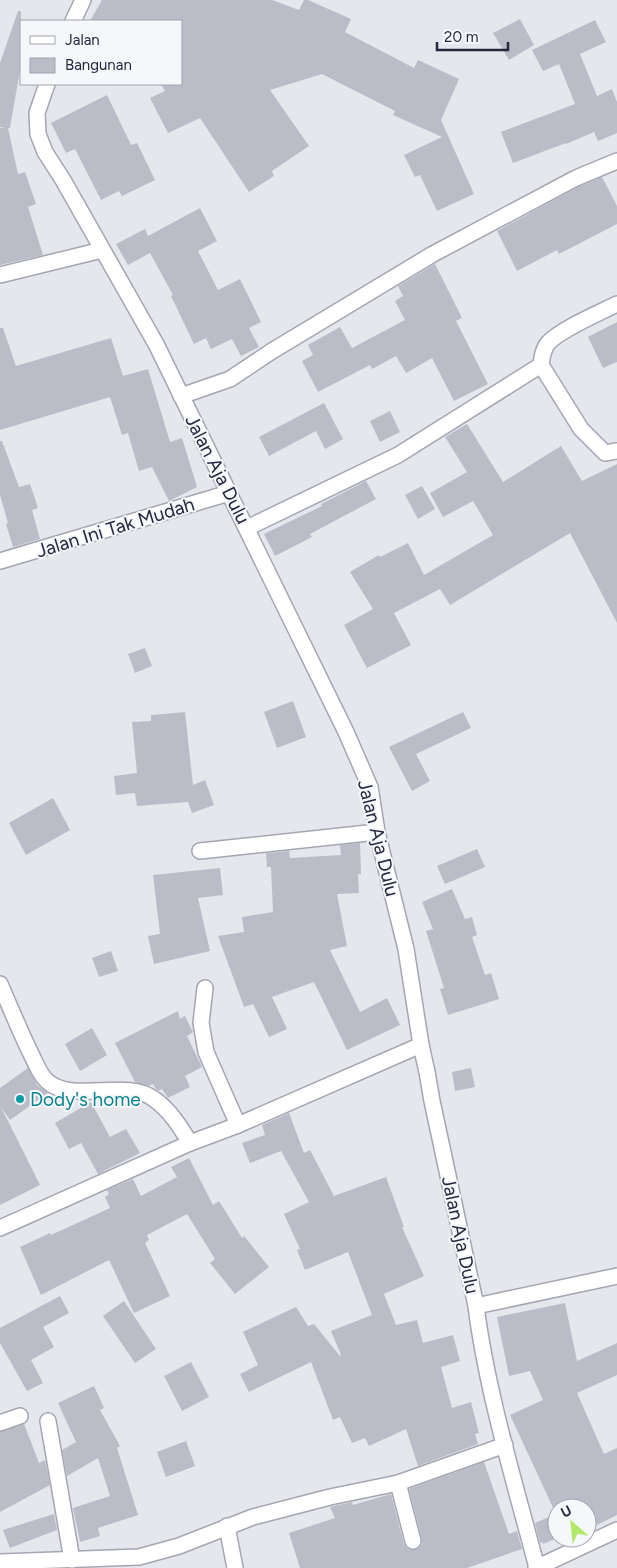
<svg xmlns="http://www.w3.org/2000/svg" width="617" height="1568" font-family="Figtree,sans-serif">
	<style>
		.building { fill: #babdc8 }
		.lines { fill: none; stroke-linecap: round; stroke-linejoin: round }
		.minor-casing { stroke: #a4a6b2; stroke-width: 18 }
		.minor { stroke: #fff; stroke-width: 15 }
		.culture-dot { fill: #0f9aa8; stroke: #f5f7fa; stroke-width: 2 }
		.labels { text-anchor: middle; stroke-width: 4; stroke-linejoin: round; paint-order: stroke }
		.street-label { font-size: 19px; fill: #25273e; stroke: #f5f7fa }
		.culture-label { font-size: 19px; fill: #0d838f; stroke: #f5f7fa; text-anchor: start }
	</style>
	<rect width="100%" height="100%" fill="#e5e7ed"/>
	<g class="building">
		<polygon points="102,0 272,0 299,10 304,0 308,0 351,19 345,32 414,68 418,60 459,79 441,120 474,194 437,211 420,175 415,177 404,155 442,137 393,115 395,111 322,74 270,90 309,146 272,171 274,176 249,192 200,118 168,133 150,98 165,91 161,84 181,84 181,21 90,21"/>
		<polygon points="18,11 21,11 21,64 10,128 8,128 18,174 25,172 36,204 28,207 43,255 0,265 0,128 5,128 0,127 0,63"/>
		<polygon points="520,19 534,45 509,60 493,33"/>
		<polygon points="595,20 606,42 580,54 597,96 612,89 617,102 617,133 598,141 594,132 566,144 566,143 513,163 501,132 575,104 559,64 543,71 532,50"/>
		<polygon points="107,95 131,145 137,143 155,180 122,196 119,191 101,200 75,149 66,153 51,123"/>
		<polygon points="602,177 617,206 617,224 559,254 557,250 517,271 497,231 580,186"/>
		<polygon points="200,208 217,241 198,251 218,290 240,279 261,322 249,328 259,347 241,356 232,339 211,349 206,338 194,344 171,296 173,295 150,253 128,265 116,244 145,229 148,236"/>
		<polygon points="435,264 462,318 456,321 488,384 454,401 432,358 406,373 396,356 372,369 370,365 318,392 302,361 313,355 308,345 340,327 352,348 405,320 395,301 403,296 398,286"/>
		<polygon points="617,322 617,362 603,368 588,337"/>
		<polygon points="0,328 3,328 16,366 111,338 123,376 148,369 170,442 182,438 197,487 169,501 152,467 139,471 128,433 122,435 110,397 0,430"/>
		<polygon points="324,403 343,439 325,449 316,431 269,456 259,437"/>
		<polygon points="390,411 400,432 380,442 370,421"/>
		<polygon points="467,424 503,482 561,446 582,481 617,464 617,623 570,533 450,605 440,589 394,613 411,645 367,668 344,625 373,609 350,572 379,555 380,557 408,543 424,575 493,535 473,501 443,517 430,493 467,472 445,437"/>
		<polygon points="0,441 2,441 19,487 30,484 38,508 32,510 40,539 13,547 6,524 8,523 0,495"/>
		<polygon points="366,481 376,499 310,534 312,537 275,556 264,534 322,506 321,504"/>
		<polygon points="422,486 435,509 418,519 405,495"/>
		<polygon points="145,648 152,666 135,673 128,654"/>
		<polygon points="293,701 306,737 277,748 264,712"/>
		<polygon points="185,712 193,785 205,780 214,805 192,813 188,802 137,806 135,793 116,795 114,776 137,773 132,722 151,721 151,715"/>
		<polygon points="463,712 471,728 416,754 430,781 412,791 389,747"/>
		<polygon points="53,798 70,830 26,855 9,823"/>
		<polygon points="360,843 361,874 358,874 359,893 337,894 347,946 330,950 360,1012 387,998 400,1025 347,1050 314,982 272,997 287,1029 269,1037 253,1004 244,1007 218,936 244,932 242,917 273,912 271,867 267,867 266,853 289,851 290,858 341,855 340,845"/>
		<polygon points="477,849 485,867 445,884 437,866"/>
		<polygon points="220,868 223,895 198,898 210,951 154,964 148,936 160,934 153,875"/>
		<polygon points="452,889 465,919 472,917 477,935 472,937 485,975 491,973 499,999 448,1015 440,989 444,988 426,931 433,929 422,902"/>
		<polygon points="111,951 118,971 99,977 92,958"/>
		<polygon points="178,1011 180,1019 185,1016 193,1032 187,1036 202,1067 185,1076 190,1087 168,1098 162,1089 158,1091 156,1089 153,1084 149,1086 135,1082 115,1043"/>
		<polygon points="92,1028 107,1055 80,1071 65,1044"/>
		<polygon points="28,1068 37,1085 48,1093 10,1120 1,1107 40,1185 0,1205 0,1088"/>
		<polygon points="471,1068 475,1087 455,1091 452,1072"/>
		<polygon points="91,1102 110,1137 126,1129 140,1153 98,1174 81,1143 69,1149 55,1123"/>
		<polygon points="289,1113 304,1153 310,1150 334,1196 386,1177 404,1227 402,1227 424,1276 384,1294 396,1325 417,1320 423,1343 453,1335 460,1361 441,1367 452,1408 471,1402 479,1433 475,1434 478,1444 418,1466 406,1429 369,1446 365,1438 352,1443 340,1417 333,1420 311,1362 249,1392 240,1374 258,1365 243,1332 296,1307 308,1326 314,1324 340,1356 341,1355 331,1331 372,1315 348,1252 305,1270 297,1250 300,1249 284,1214 309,1202 281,1151 250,1163 242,1143 265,1135 262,1125"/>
		<polygon points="189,1158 213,1205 219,1201 242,1238 244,1236 269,1267 235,1294 210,1263 215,1259 187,1214 147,1235 149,1240 145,1243 170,1296 134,1313 109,1260 41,1295 20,1247 50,1233 51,1235 110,1208 105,1197 109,1194 107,1190 133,1179 141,1196 177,1177 171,1167"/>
		<polygon points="60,1296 69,1313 43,1327 54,1347 31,1360 43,1383 27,1391 0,1343 0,1328"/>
		<polygon points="124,1301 156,1349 135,1363 103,1316"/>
		<polygon points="565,1303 577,1361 617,1343 617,1375 577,1393 604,1454 617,1448 617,1515 595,1526 593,1523 587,1526 587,1508 557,1508 557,1538 543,1544 542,1542 540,1543 535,1523 556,1514 510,1415 543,1400 530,1371 509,1376 497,1317"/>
		<polygon points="191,1362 209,1397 182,1411 164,1376"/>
		<polygon points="94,1386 104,1408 100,1410 120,1446 117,1448 138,1515 98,1528 100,1536 80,1542 73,1508 110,1496 98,1458 67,1476 62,1450 76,1442 58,1403"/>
		<polygon points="24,1424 39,1463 45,1460 50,1485 0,1512 0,1432"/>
		<polygon points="186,1441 195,1466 166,1477 157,1452"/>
		<polygon points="484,1462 509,1534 517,1531 522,1549 467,1568 300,1568 289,1533 335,1518 330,1507 352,1502 353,1505 391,1494 404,1544 407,1548 411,1550 419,1548 422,1544 422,1539 409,1489"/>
		<polygon points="54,1514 57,1530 10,1548 3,1530"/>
	</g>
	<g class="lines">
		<g class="minor-casing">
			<g id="minor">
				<polyline points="73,21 83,0"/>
				<path d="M47 84 37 113 38 134 45 152 63 180 156 344 346 732 370 787 377 832 406 949 421 1045 427 1072 432 1101 476 1306C487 1393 515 1483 537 1568"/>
				<polyline points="0,275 102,250"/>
				<polyline points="541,365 581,429 605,453 617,451"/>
				<polyline points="181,396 230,379 272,351 433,254 576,178 617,161"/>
				<path d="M247 528 398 455 541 365C542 357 543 349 548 343 561 329 599 313 617 304"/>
				<polyline points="0,561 229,493"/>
				<polyline points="200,851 377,832"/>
				<path d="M0 984C11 1009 21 1034 33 1058 37 1066 40 1075 47 1081 71 1104 127 1078 154 1099 170 1110 181 1128 190 1143"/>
				<polyline points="205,988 201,1023 206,1052 238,1125"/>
				<polyline points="0,1228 190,1143 238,1125 421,1045"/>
				<polyline points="476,1306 617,1276"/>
				<polyline points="48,1421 72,1560"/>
				<polyline points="0,1423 20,1416"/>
				<polyline points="398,1483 413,1541"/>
				<polyline points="227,1526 235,1568"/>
				<polyline points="0,1562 139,1557 179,1546 253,1517 330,1497 398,1483 505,1445"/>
				<polyline points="536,1568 617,1530"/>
			</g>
		</g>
		<use href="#minor" class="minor"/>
	</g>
	<circle class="culture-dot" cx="20" cy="1099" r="5"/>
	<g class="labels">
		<g class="street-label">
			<text transform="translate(218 469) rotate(63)" y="7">Jalan Aja Dulu</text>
			<text transform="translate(115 527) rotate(-17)" y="7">Jalan Ini Tak Mudah</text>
			<text transform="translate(379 838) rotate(76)" y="7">Jalan Aja Dulu</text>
			<text transform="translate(461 1235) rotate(78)" y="7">Jalan Aja Dulu</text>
		</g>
		<g class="culture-label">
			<text x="30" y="1106">Dody's home</text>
		</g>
	</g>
	<rect x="20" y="20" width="162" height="65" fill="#f5f7fa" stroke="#a2a4af"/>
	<rect x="30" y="36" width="25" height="8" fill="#ffffff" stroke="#a2a4af"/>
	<text x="65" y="45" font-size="15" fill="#25273e">Jalan</text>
	<rect x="30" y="58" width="25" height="15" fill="#babdc8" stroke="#a2a4af"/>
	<text x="65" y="70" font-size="15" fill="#25273e">Bangunan</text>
	<g transform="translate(572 1523) rotate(333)"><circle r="24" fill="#f5f7fa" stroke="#a2a4af"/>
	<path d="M0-4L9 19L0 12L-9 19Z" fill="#b1e867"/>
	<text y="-8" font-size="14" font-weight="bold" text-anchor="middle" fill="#25273e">U</text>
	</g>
	<path d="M437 42v8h71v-8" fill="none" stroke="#25273e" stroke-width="2.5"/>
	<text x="444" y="42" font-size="15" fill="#25273e" stroke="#f5f7fa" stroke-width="4" paint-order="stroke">20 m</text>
</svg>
